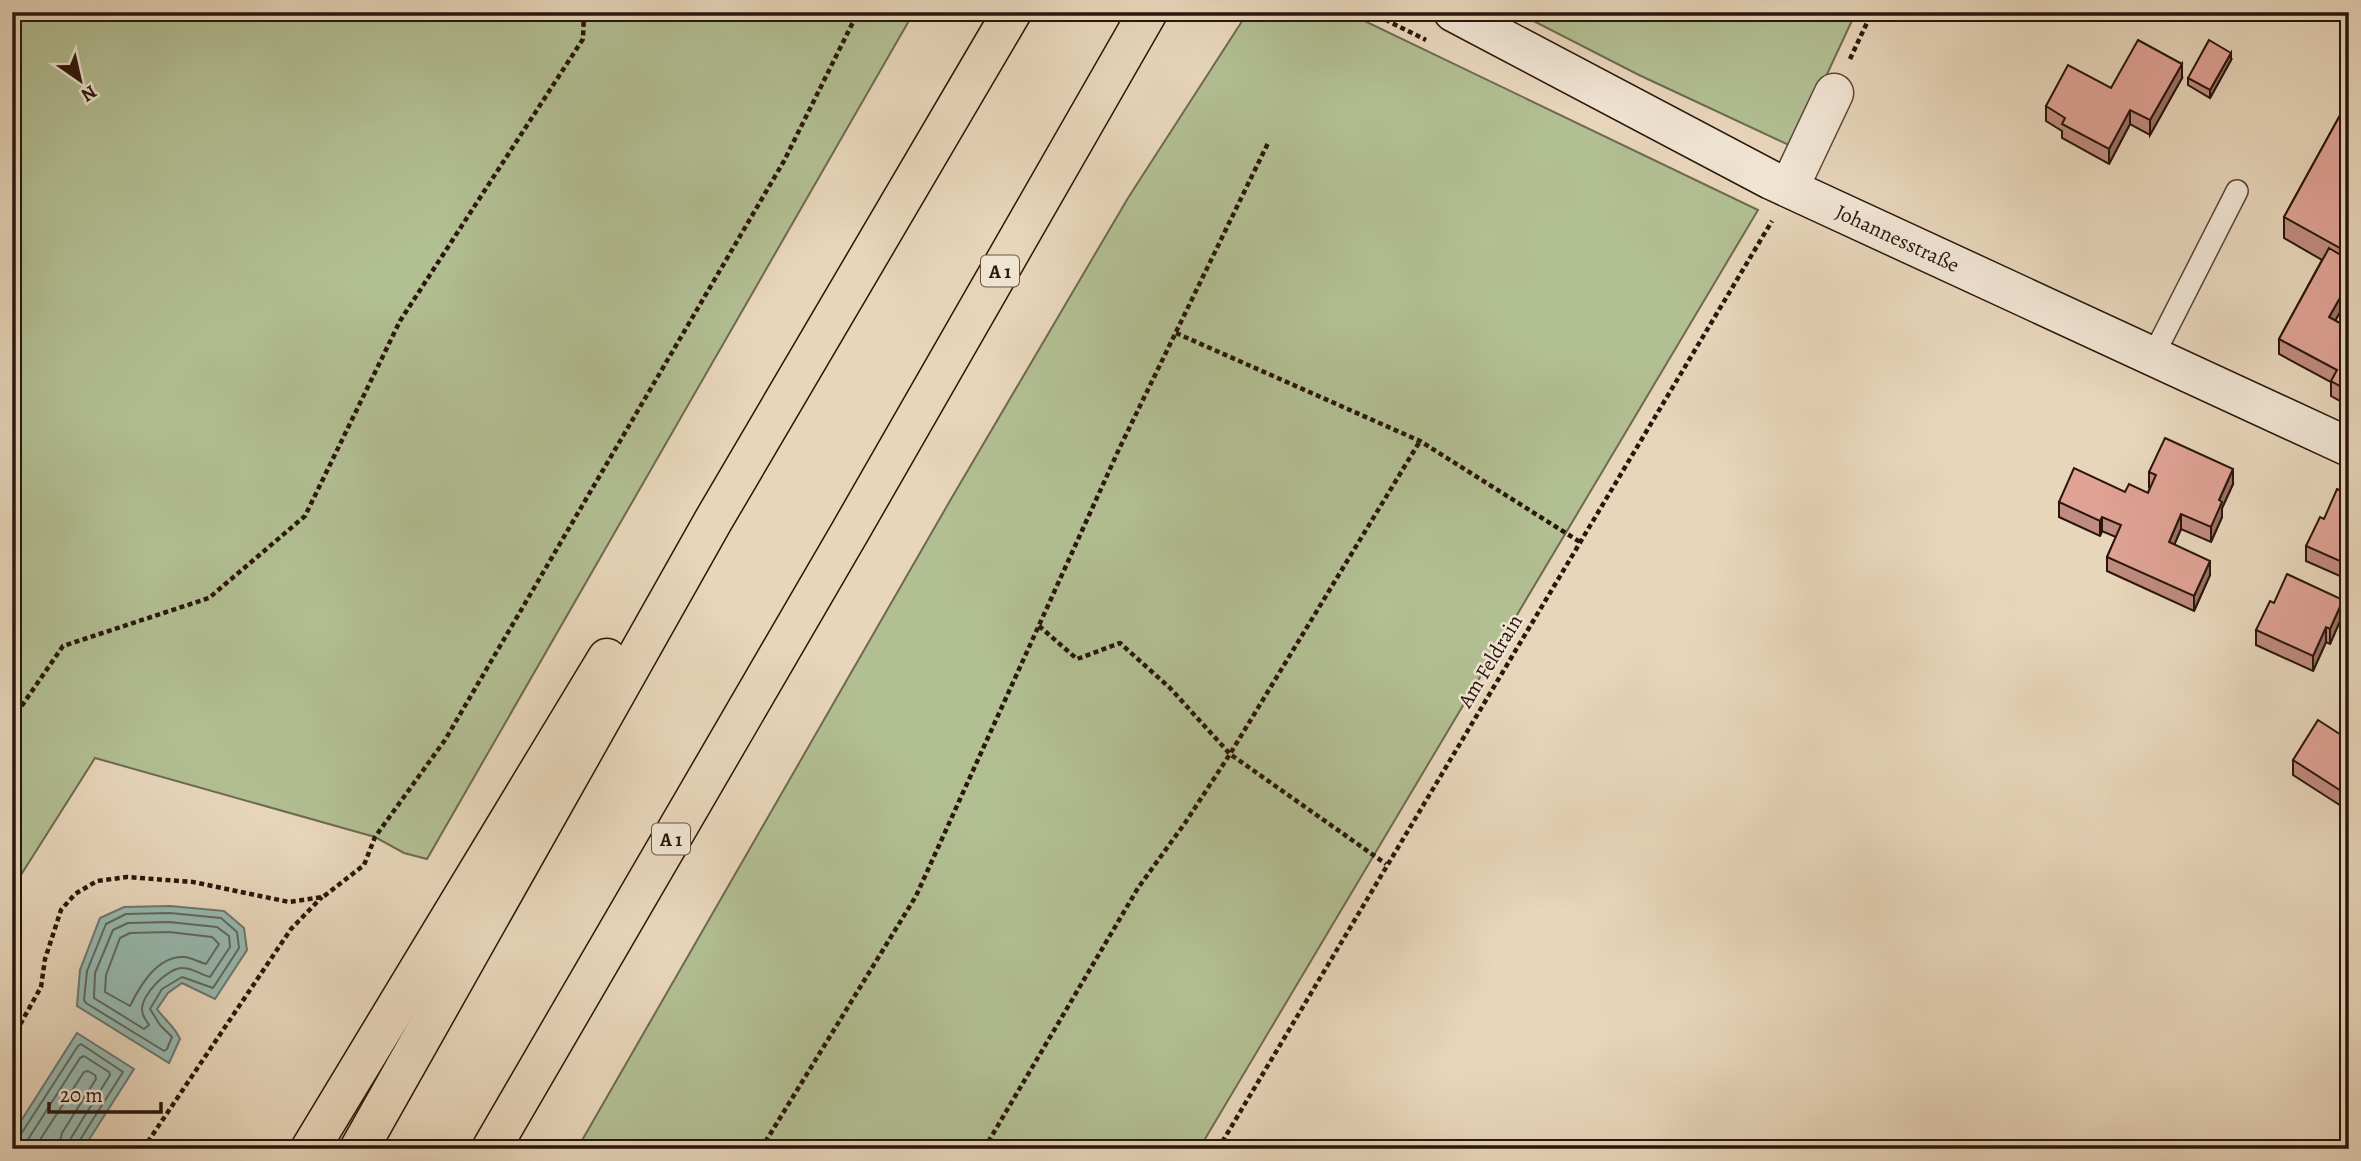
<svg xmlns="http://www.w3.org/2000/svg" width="2361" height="1161" font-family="Alegreya,serif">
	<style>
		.green { fill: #b2bf93; stroke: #6e6a4f; stroke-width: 2 }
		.water { fill: #97b9b0; stroke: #6b786e; stroke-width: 2 }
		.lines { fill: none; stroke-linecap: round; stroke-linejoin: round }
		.shore { stroke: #60685e; stroke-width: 2 }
		.service-casing { stroke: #594637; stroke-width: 24 }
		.minor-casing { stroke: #594637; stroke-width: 41 }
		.secondary-casing { stroke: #29160b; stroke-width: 41 }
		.motorway-casing { stroke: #29160b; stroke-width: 41 }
		.path { stroke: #29160b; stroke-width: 4.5; stroke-dasharray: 5 3.5; stroke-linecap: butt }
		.service { stroke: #f0e4d3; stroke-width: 21 }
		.minor { stroke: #f0e4d3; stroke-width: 38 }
		.secondary { stroke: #f0e4d3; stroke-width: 38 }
		.motorway { stroke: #e8d6bb; stroke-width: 38 }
		.wall { fill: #c08b80; stroke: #29160b; stroke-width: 2 }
		.shaded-wall { fill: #9c7168; stroke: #29160b; stroke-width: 2 }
		.building { fill: #dfa295; stroke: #29160b; stroke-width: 2 }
		.labels { text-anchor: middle; stroke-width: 5; stroke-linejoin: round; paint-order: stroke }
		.shield { fill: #f0e4d3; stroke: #655447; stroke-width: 2 }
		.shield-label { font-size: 19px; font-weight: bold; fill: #29160b }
		.street-label { font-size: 21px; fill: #29160b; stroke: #f0e4d3 }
	</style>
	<rect width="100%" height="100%" fill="#e8d6bb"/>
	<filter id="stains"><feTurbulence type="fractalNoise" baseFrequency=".00286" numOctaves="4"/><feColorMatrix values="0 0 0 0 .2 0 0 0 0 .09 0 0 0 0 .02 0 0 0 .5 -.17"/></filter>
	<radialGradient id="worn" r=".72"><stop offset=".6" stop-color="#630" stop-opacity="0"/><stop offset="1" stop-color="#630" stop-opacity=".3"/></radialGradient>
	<g class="green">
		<polygon points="12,12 914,12 427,859 404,853 375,837 95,758 12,889"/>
		<polygon points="1248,12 1346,12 1758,210 1199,1149 577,1149 951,499 1128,198"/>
		<polygon points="1516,12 1856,12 1793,147 1639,75"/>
	</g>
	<g class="water">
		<path d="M170 906 224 911 244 928 247 950 215 999 182 983 168 993 157 1009C164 1019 175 1027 180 1039L169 1063 77 1006 80 970 100 918 124 907Z"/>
		<polygon points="77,1033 134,1069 83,1149 12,1149 12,1135"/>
	</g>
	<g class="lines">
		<g class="shore">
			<polygon points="170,913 221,918 237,932 239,948 213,988 182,977 162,989 150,1009 160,1025 172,1037 167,1049 164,1051 86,1003 84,1000 87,971 106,924 126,914"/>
			<path d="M169 922 217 927 229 936 230 947 210 977C202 975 192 968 183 968 168 967 141 995 142 1010 142 1016 146 1020 149 1025L144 1029 94 998 95 973 113 930 128 923Z"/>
			<path d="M169 932 212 937 219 944 206 964C199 962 192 958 185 957 157 955 140 986 130 1006L105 992 106 975 120 938 130 933Z"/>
			<polyline points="12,1138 21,1134 78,1046 81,1044 123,1072 78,1143 77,1149"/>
			<polyline points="12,1147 20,1146 27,1141 80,1058 84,1056 109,1072 110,1075 71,1138 69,1149"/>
			<polyline points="34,1149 84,1072 88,1071 95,1075 96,1079 62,1133 58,1149"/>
		</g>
		<g class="service-casing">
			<polyline id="service" points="2153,356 2237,191"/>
		</g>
		<g class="minor-casing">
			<polyline id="minor" points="1789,188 1834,93"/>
		</g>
		<g class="secondary-casing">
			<g id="secondary">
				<path id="s1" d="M1453 12 1771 180 2349 447"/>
			</g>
		</g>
		<g class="motorway-casing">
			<g id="motorway">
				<polyline points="310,1149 607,658"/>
				<polyline points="359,1149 713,521 1012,12"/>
				<polyline points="491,1149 851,530 1148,12"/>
			</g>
		</g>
		<g class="path">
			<polyline points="1370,12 1426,40"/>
			<polyline points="1850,59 1872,12"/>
			<polyline points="1176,333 1420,441 1580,542"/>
			<polyline points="1039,626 1077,659 1120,643 1170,688 1230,754 1386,864"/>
			<polyline points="12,720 63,646 209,598 305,516 400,321 583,39 584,12"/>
			<polyline points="12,1039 41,987 45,959 61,910 75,894 97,881 127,877 193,882 289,902 323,897 364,865 375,837 445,740 784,161 858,12"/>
			<polyline points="143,1149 291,929 322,897"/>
			<polyline points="761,1149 916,896 1120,447 1269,141"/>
			<polyline points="984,1149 1138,888 1185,823 1230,754 1420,441"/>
			<polyline points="1218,1149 1772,221"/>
		</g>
		<use href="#service" class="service"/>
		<use href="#minor" class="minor"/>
		<use href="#secondary" class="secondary"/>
		<use href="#motorway" class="motorway"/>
	</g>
	<g class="wall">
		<polygon points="2231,60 2210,98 2188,85 2188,78"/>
		<polygon points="2182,78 2150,135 2130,124 2109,164 2062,138 2062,131 2046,121 2046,106 2111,88"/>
		<polygon points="2349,99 2349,296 2335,321 2349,328 2349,406 2331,396 2331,382 2279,354 2279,339 2322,260 2284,238 2284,217"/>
		<polygon points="2149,472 2233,484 2222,508 2222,517 2211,542 2181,529 2174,545 2210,575 2194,611 2107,571 2107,557 2116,537 2102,531 2100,536 2059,517 2059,502 2148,493 2150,487 2149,487"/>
		<polygon points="2349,495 2349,580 2306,561 2306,546 2324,519"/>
		<polygon points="2274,603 2343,614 2330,644 2326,642 2313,671 2256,645 2256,630"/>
		<polygon points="2349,740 2349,811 2293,775 2293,760"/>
	</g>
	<g class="shaded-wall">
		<polygon points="2231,53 2231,60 2210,98 2210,90"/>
		<polygon points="2182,64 2182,78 2150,135 2150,120"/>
		<polygon points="2130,110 2130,124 2109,164 2109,149"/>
		<polygon points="2349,282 2349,296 2329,332 2329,317"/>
		<polygon points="2233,469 2233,484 2222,508 2222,517 2211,542 2211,527 2219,500"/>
		<polygon points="2181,514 2181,529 2169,557 2169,542"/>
		<polygon points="2102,517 2102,531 2100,536 2100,521"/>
		<polygon points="2210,561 2210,575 2194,611 2194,596"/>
		<polygon points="2343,600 2343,614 2330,644 2330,629"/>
		<polygon points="2326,627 2326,642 2313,671 2313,656"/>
	</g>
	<g class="building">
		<polygon points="2138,40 2182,64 2150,120 2130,110 2109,149 2062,124 2065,118 2046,106 2068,65 2111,88"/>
		<polygon points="2209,40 2231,53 2210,90 2188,78"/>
		<polygon points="2349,99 2349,253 2284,217"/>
		<polygon points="2329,248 2349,260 2349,282 2329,317 2349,328 2349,391 2331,381 2337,370 2279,339"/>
		<polygon points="2165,438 2233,469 2219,500 2222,502 2211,527 2181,514 2169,542 2210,561 2194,596 2107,557 2121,525 2102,517 2100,521 2059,502 2074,468 2125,492 2129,484 2148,493 2156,475 2149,472"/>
		<polygon points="2337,489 2349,495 2349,565 2306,546 2320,517 2324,519"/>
		<polygon points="2287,574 2343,600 2330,629 2326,627 2313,656 2256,630 2270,601 2274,603"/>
		<polygon points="2318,720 2349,740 2349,796 2293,760"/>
	</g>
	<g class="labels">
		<g class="shield">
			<rect x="981" y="255.5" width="38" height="31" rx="5"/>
			<rect x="652" y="823.5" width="38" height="31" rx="5"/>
		</g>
		<g class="shield-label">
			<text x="1000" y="278">A 1</text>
			<text x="671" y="846">A 1</text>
		</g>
		<g class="street-label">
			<text dy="7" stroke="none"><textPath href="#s1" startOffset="499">Johannesstraße</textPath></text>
			<text transform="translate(1490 661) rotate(-59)" y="7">Am Feldrain</text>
		</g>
	</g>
	<rect width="2361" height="1161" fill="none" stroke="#e8d6bb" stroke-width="42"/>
	<rect x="14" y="14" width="2333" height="1133" fill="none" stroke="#29160b" stroke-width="3.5"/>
	<rect x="21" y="21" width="2319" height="1119" fill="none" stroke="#29160b" stroke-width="2"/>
	<g transform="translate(80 80) rotate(146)" stroke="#f0e4d3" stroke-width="5" paint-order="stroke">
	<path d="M0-5L12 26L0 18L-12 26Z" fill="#29160b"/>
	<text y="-10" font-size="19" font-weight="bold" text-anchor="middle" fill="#29160b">N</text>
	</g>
	<path d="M49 1102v10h112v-10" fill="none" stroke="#29160b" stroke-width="3.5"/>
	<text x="60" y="1102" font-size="21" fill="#29160b" stroke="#f0e4d3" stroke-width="5" paint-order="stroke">20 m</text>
	<rect width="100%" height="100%" filter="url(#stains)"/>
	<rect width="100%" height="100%" fill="url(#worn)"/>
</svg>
